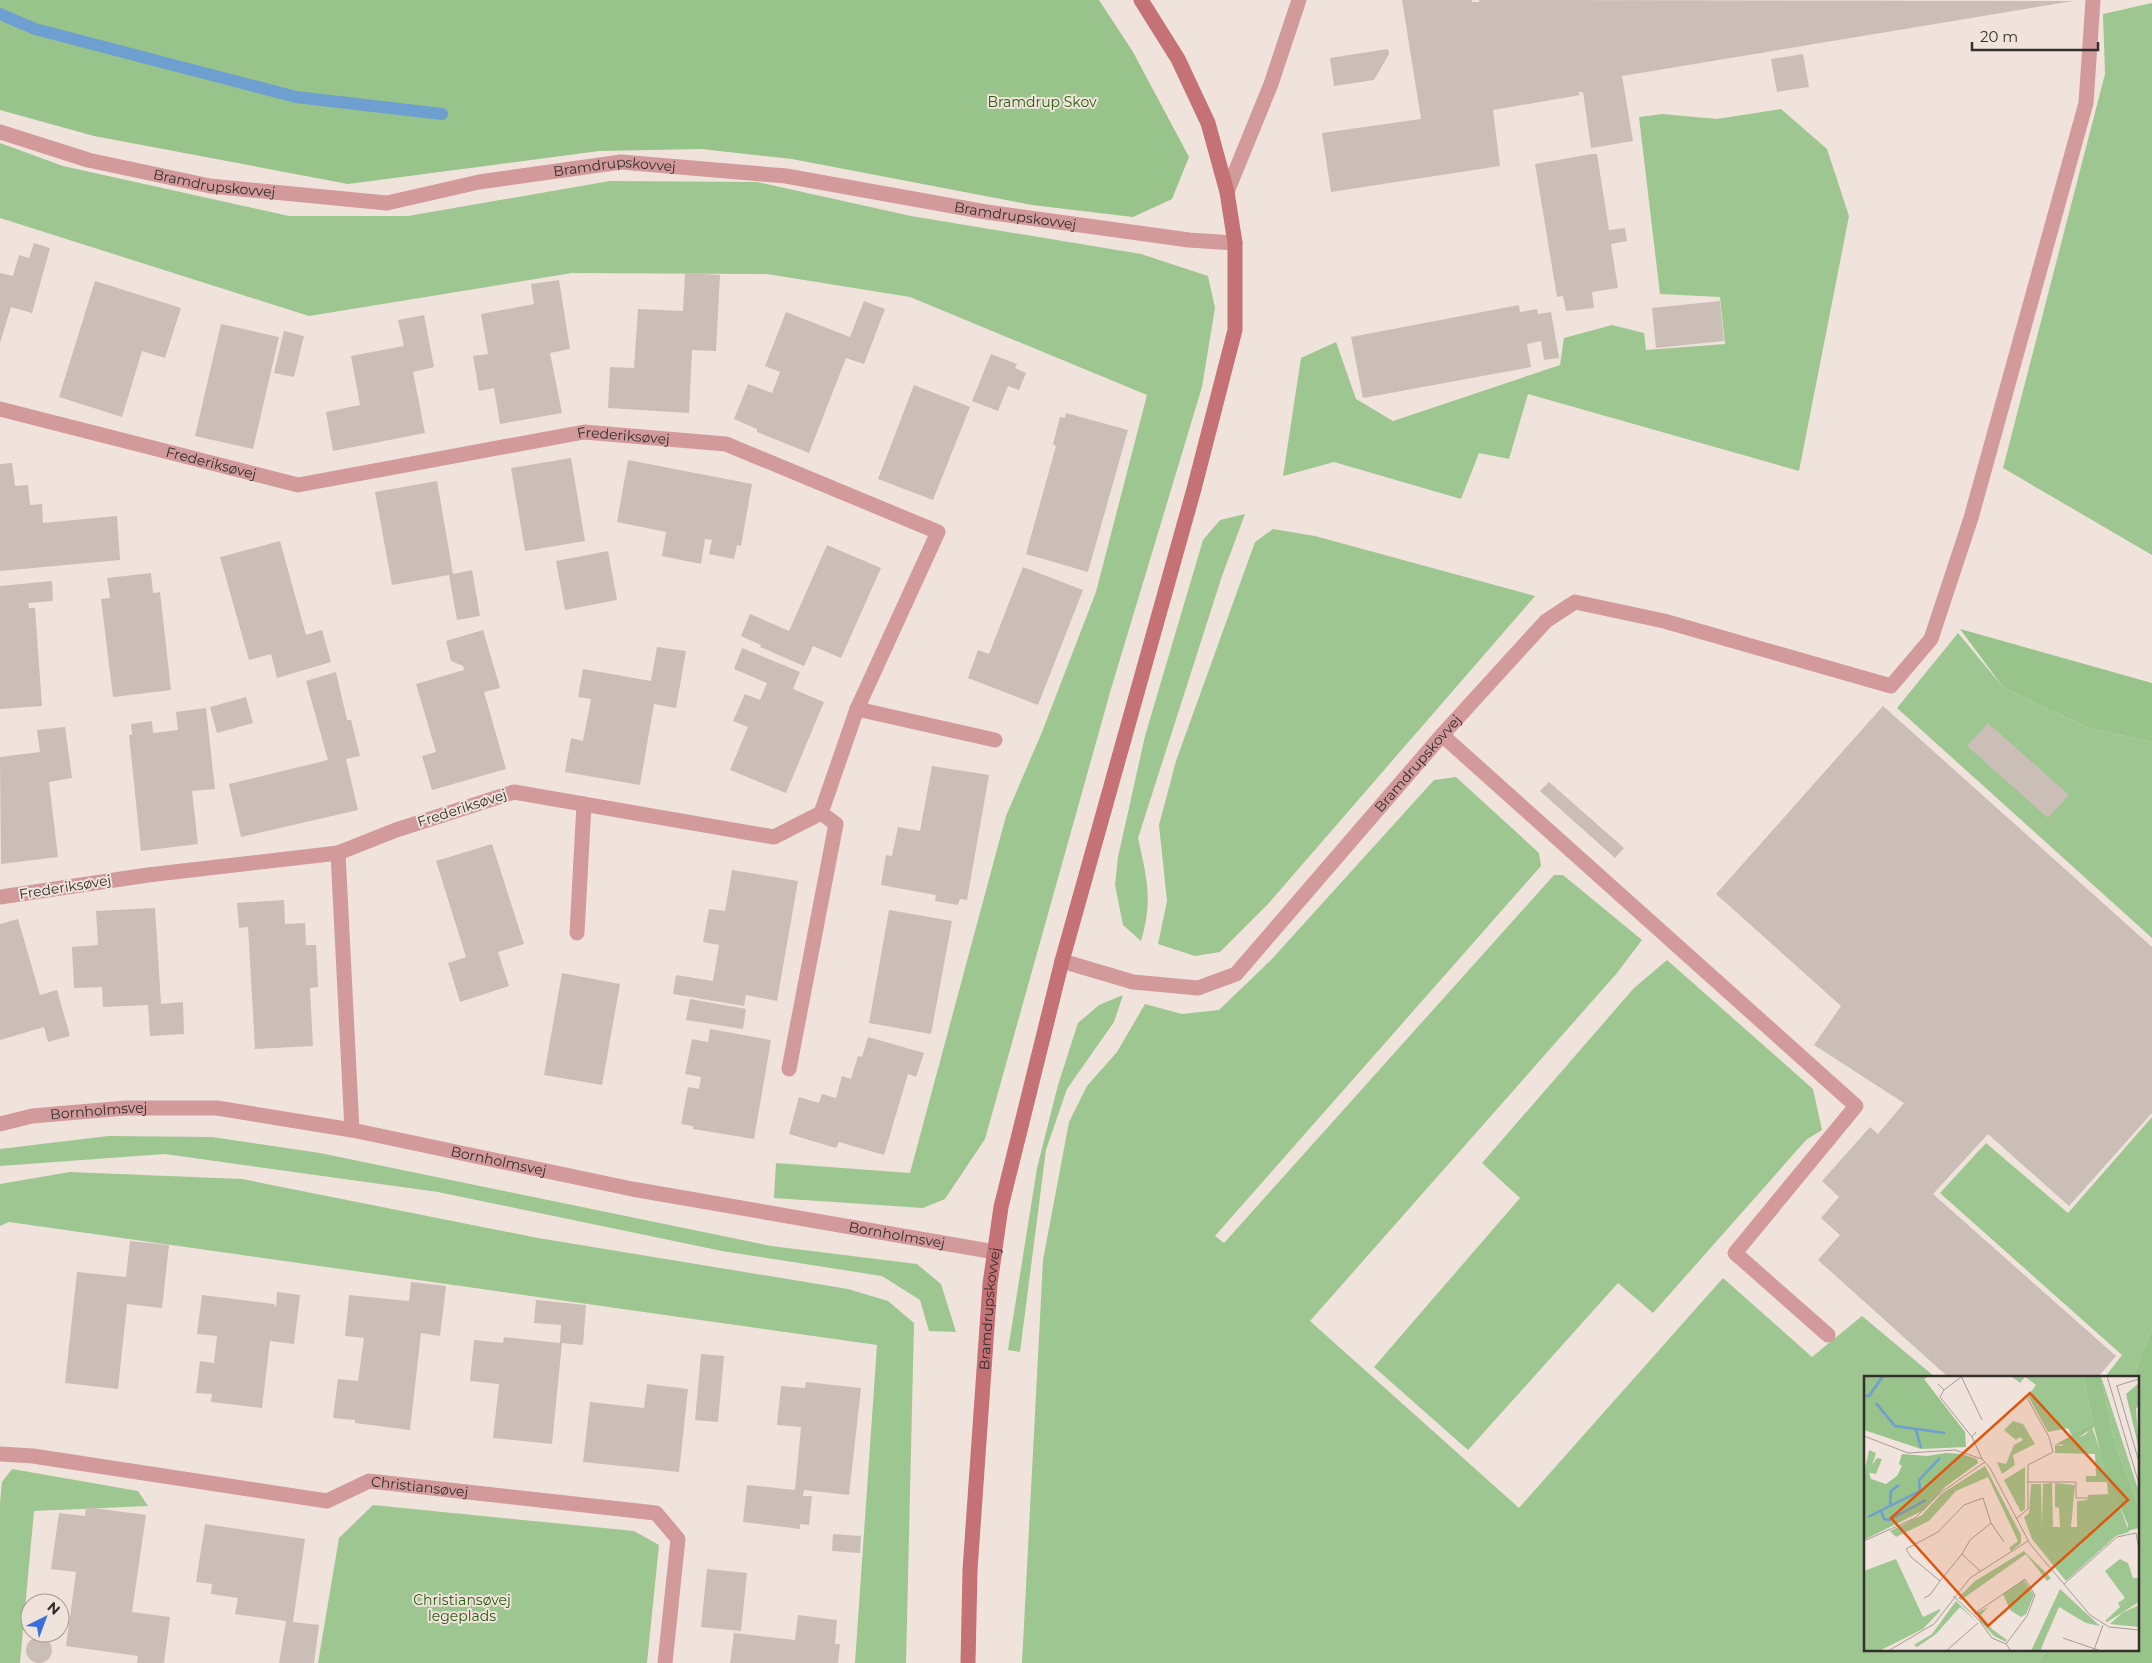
<svg xmlns="http://www.w3.org/2000/svg" width="2152" height="1663" font-family="Montserrat,sans-serif">
	<style>
		.green { fill: #9ec691 }
		.forest { fill: #98c38a }
		.lines { fill: none; stroke-linecap: round; stroke-linejoin: round }
		.stream { stroke: #6e9fd1; stroke-width: 12 }
		.building { fill: #cabeb7 }
		.lane { stroke: #d29a9b; stroke-width: 15 }
		.street { stroke: #d29a9b; stroke-width: 15 }
		.secondary { stroke: #c47276; stroke-width: 15 }
		.labels { text-anchor: middle; stroke-width: 4; stroke-linejoin: round; paint-order: stroke }
		.park-label { font-size: 14px; fill: #285e10; stroke: #f0e3dc }
		.street-label { font-size: 14px; fill: #342f2c; stroke: #f0e3dc }
		.inset-river { fill: none; stroke: #6e9fd1; stroke-width: 2.5 }
		.inset-road { fill: none; stroke: #a59b96; stroke-width: 1 }
		.view { fill: #df570e; fill-opacity: 0.15; stroke: #df570e; stroke-width: 2.5 }
		.inset-edge { fill: none; stroke: #342f2c; stroke-width: 2.5 }
	</style>
	<rect width="100%" height="100%" fill="#f0e3dc"/>
	<g class="green">
		<polygon points="2152,3 2152,555 2003,468 2105,74 2103,14"/>
		<polygon points="1781,109 1827,149 1849,216 1799,471 1528,394 1509,459 1479,453 1461,499 1334,462 1283,476 1301,358 1336,342 1356,399 1393,421 1560,365 1564,338 1612,325 1644,333 1646,350 1725,344 1720,297 1660,294 1639,117 1662,114 1717,119"/>
		<polygon points="0,143 63,166 289,216 408,216 610,181 757,182 911,216 1141,254 1208,276 1215,308 1202,387 1111,689 985,1139 945,1199 923,1208 774,1198 776,1163 910,1173 1006,816 1042,732 1096,592 1147,395 910,297 767,274 572,273 309,316 0,218"/>
		<path d="M1245 514 1222 576 1138 838C1147 878 1153 901 1141 941L1123 925 1115 885 1118 857 1145 736 1203 540 1220 520Z"/>
		<polygon points="1273,529 1315,536 1535,596 1268,904 1220,952 1195,956 1158,944 1167,901 1159,825 1176,761 1255,542"/>
		<polygon points="1958,633 2003,687 2088,728 2152,742 2152,938 1897,708"/>
		<polygon points="1456,777 1539,853 1541,866 1215,1236 1224,1243 1554,875 1563,875 1642,940 1617,973 1310,1321 1519,1508 1723,1278 1812,1357 1862,1316 1935,1377 1866,1377 1866,1649 2045,1649 2039,1663 1022,1663 1043,1260 1069,1122 1087,1086 1117,1052 1145,1004 1182,1014 1219,1010 1271,960 1434,780"/>
		<polygon points="1667,960 1813,1089 1822,1130 1806,1140 1653,1313 1618,1283 1468,1450 1374,1367 1520,1198 1482,1163 1634,988"/>
		<polygon points="1123,995 1114,1022 1067,1089 1046,1150 1020,1352 1008,1350 1037,1168 1058,1085 1078,1023 1099,1005"/>
		<polygon points="2152,1117 2152,1328 2133,1377 2105,1377 2122,1355 1940,1193 1986,1143 2068,1213"/>
		<polygon points="108,1136 212,1137 320,1153 771,1246 917,1264 941,1284 956,1332 929,1331 920,1300 882,1276 722,1251 438,1192 165,1154 0,1166 0,1149"/>
		<polygon points="70,1172 242,1179 538,1238 848,1289 888,1301 914,1323 906,1663 855,1663 877,1345 9,1222 0,1226 0,1184"/>
		<polygon points="12,1469 138,1491 148,1506 34,1511 20,1663 0,1663 0,1503 2,1482"/>
		<polygon points="373,1505 634,1531 659,1545 647,1663 318,1663 339,1538"/>
	</g>
	<g class="forest">
		<polygon points="0,0 1099,0 1133,52 1189,157 1172,199 1133,217 1032,205 792,159 701,149 599,151 348,184 94,136 0,110"/>
		<polygon points="1960,629 2152,683 2152,742 2088,728 2003,687"/>
		<polygon points="2152,1328 2152,1663 2039,1663 2045,1649 2138,1649 2138,1377 2133,1377"/>
	</g>
	<g class="lines">
		<polyline class="stream" points="0,14 35,29 296,97 442,114"/>
	</g>
	<g class="building">
		<polygon points="1402,0 1472,0 1472,2 1479,2 1479,0 2073,1 1622,76 1633,141 1591,148 1583,92 1578,92 1580,95 1493,110 1500,166 1331,192 1322,133 1421,119"/>
		<polygon points="1388,49 1389,54 1374,80 1334,86 1330,58"/>
		<polygon points="1803,54 1809,87 1777,92 1771,59"/>
		<polygon points="1592,154 1597,154 1609,230 1625,228 1627,241 1611,244 1618,288 1592,292 1594,308 1566,311 1563,296 1557,297 1535,164"/>
		<polygon points="34,243 50,248 32,313 11,307 0,343 0,273 13,276 19,255 29,258"/>
		<polygon points="685,273 720,275 716,351 692,350 689,413 608,408 610,367 634,368 638,309 683,311"/>
		<polygon points="559,280 570,349 550,353 562,413 500,424 494,388 479,391 473,356 488,354 481,314 534,304 531,284"/>
		<polygon points="95,281 181,308 165,358 142,351 122,417 59,397"/>
		<polygon points="864,301 885,309 864,364 846,358 809,453 757,432 757,429 734,419 748,384 772,393 780,372 765,366 786,312 850,337"/>
		<polygon points="1720,301 1724,341 1656,348 1652,308"/>
		<polygon points="1519,305 1520,312 1537,309 1538,314 1551,312 1559,358 1544,360 1541,341 1527,344 1531,367 1363,398 1351,337"/>
		<polygon points="424,315 434,367 413,372 425,433 333,451 326,412 360,405 351,356 404,346 398,320"/>
		<polygon points="221,324 279,337 253,449 195,436"/>
		<polygon points="284,331 304,336 294,377 274,373"/>
		<polygon points="991,354 1017,364 1015,368 1026,373 1019,390 1008,386 998,411 972,401"/>
		<polygon points="914,385 970,407 933,500 878,479"/>
		<polygon points="1066,413 1128,430 1088,572 1026,554 1056,446 1053,444 1060,417 1065,418"/>
		<polygon points="571,458 585,541 525,551 511,468"/>
		<polygon points="628,460 752,484 741,546 737,545 734,559 709,554 712,540 705,539 701,564 662,556 666,532 617,522"/>
		<polygon points="12,463 15,486 28,485 30,505 42,504 43,523 117,516 120,560 0,571 0,464"/>
		<polygon points="437,481 453,574 472,570 480,616 457,620 449,575 392,585 375,492"/>
		<polygon points="280,541 306,635 322,630 331,662 277,678 271,654 249,660 220,557"/>
		<polygon points="827,545 881,568 841,658 813,646 804,666 760,647 761,645 741,636 750,614 789,631"/>
		<polygon points="608,551 617,600 565,610 556,561"/>
		<polygon points="1023,567 1083,590 1038,705 968,678 978,650 989,654"/>
		<polygon points="151,573 153,593 160,592 171,690 113,697 101,599 110,598 107,578"/>
		<polygon points="52,581 53,601 28,603 29,608 35,608 42,706 0,709 0,586"/>
		<polygon points="483,630 500,688 484,692 506,769 432,790 422,756 436,752 416,684 464,670 463,666 451,661 446,641"/>
		<polygon points="657,647 686,651 676,708 654,704 640,785 565,772 571,738 583,741 591,699 578,697 583,669 651,681"/>
		<polygon points="742,648 800,672 793,689 824,702 786,793 730,770 748,727 733,721 745,694 760,700 767,683 734,669"/>
		<polygon points="336,672 347,720 351,720 360,756 346,759 358,810 241,837 229,784 328,760 306,681"/>
		<polygon points="246,697 253,723 217,733 210,707"/>
		<polygon points="1883,706 2152,947 2152,1113 2069,1206 1988,1134 1933,1194 2116,1356 2098,1377 1948,1377 1818,1260 1840,1235 1821,1218 1839,1197 1822,1181 1870,1127 1878,1134 1904,1103 1814,1045 1841,1006 1716,894"/>
		<polygon points="206,708 215,789 192,791 198,844 141,851 129,735 132,735 131,724 152,721 153,733 178,730 176,712"/>
		<polygon points="1988,723 2069,795 2048,818 1967,746"/>
		<polygon points="65,727 72,778 49,782 58,857 1,864 0,757 40,752 37,730"/>
		<polygon points="932,766 989,775 967,900 960,899 958,905 935,901 936,895 881,885 886,855 892,856 898,827 920,831"/>
		<polygon points="1549,782 1624,848 1615,858 1540,791"/>
		<polygon points="492,844 524,944 498,952 509,986 460,1002 448,963 466,957 436,861"/>
		<polygon points="732,870 798,881 777,1001 746,995 744,1006 673,994 676,975 713,981 719,945 703,942 709,909 725,911"/>
		<polygon points="284,900 285,924 305,923 306,945 316,945 318,987 310,988 313,1046 255,1049 248,927 239,928 237,903"/>
		<polygon points="155,908 161,1004 183,1002 184,1034 150,1036 148,1005 103,1007 102,987 74,988 72,947 98,945 96,911"/>
		<polygon points="889,910 952,921 931,1034 869,1023"/>
		<polygon points="18,919 40,995 57,990 70,1036 48,1042 44,1027 0,1040 0,924"/>
		<polygon points="562,973 620,984 602,1085 544,1075"/>
		<polygon points="690,999 746,1009 743,1029 686,1020"/>
		<polygon points="710,1029 771,1040 754,1139 693,1129 693,1126 681,1124 688,1087 699,1089 701,1077 685,1074 692,1039 708,1042"/>
		<polygon points="868,1037 924,1053 916,1077 908,1074 884,1155 839,1142 836,1148 789,1134 799,1097 819,1103 822,1094 836,1098 842,1076 851,1079 858,1056 862,1057"/>
		<polygon points="130,1241 169,1245 162,1308 127,1304 118,1389 65,1383 77,1272 126,1277"/>
		<polygon points="411,1282 446,1286 440,1336 421,1333 410,1430 355,1423 355,1420 333,1418 338,1379 358,1381 364,1338 345,1336 349,1295 409,1301"/>
		<polygon points="277,1292 300,1295 294,1344 270,1341 262,1408 211,1402 212,1394 196,1393 200,1361 214,1363 217,1336 197,1334 202,1295 274,1304 276,1307"/>
		<polygon points="536,1300 586,1305 583,1345 562,1343 552,1444 493,1438 499,1384 470,1381 474,1340 503,1343 504,1337 560,1343 561,1325 534,1323"/>
		<polygon points="701,1354 724,1356 718,1422 695,1420"/>
		<polygon points="806,1382 861,1388 849,1495 804,1490 803,1496 812,1496 809,1525 800,1524 800,1529 743,1522 747,1485 795,1490 801,1427 777,1425 781,1386 805,1388"/>
		<polygon points="647,1384 688,1389 679,1472 583,1462 590,1402 644,1408"/>
		<polygon points="86,1507 146,1515 132,1612 170,1617 164,1663 137,1663 138,1656 66,1646 76,1572 51,1569 59,1513 85,1516"/>
		<polygon points="205,1524 305,1539 293,1622 319,1625 314,1663 279,1663 286,1621 235,1614 238,1598 211,1594 212,1584 196,1582"/>
		<polygon points="833,1534 861,1536 860,1553 832,1551"/>
		<polygon points="707,1569 747,1573 741,1631 701,1627"/>
		<polygon points="798,1615 837,1620 835,1644 840,1644 838,1663 730,1663 734,1633 795,1640"/>
		<circle cx="39" cy="1650" r="13"/>
	</g>
	<g class="lines">
		<g class="lane">
			<polyline points="1227,192 1271,84 1299,0"/>
			<polyline points="857,709 995,740"/>
			<polyline points="1442,735 1856,1106 1735,1253 1828,1335"/>
			<polyline points="577,933 584,804"/>
			<path id="s1" d="M1062 961 1133 982 1198 988 1236 974 1442 735 1546 621 1575 602 1664 621 1891 686 1931 639 1971 518 2086 103 2093 0"/>
		</g>
		<g class="street">
			<path id="s2" d="M0 132 88 160 210 186 387 203 479 182 621 162 786 176 986 212 1189 240 1235 243"/>
			<path id="s3" d="M0 409 298 485 584 432 726 444 938 532 857 709 821 813 774 837 514 792 396 830 338 853 148 875 0 897"/>
			<polyline points="338,853 352,1130"/>
			<polyline points="789,1069 836,824 821,813"/>
			<path id="s4" d="M0 1124 32 1116 126 1108H217L352 1130 632 1189 995 1252"/>
			<path id="s5" d="M0 1454 33 1456 327 1501 369 1481 656 1513 678 1539 665 1663"/>
		</g>
		<path class="secondary" id="s6" d="M968 1663 970 1570 990 1284 1001 1207 1062 961 1194 489 1235 330V243L1227 192 1208 123 1178 59 1141 0"/>
	</g>
	<g class="labels">
		<g class="park-label">
			<text x="1042" y="107">Bramdrup Skov</text>
			<text x="462" y="1605">Christiansøvej<tspan x="462" dy="16">legeplads</tspan></text>
		</g>
		<g class="street-label">
			<text dy="5" stroke="none"><textPath href="#s2" startOffset="626">Bramdrupskovvej</textPath></text>
			<text dy="5" stroke="none"><textPath href="#s2" startOffset="221">Bramdrupskovvej</textPath></text>
			<text dy="5" stroke="none"><textPath href="#s2" startOffset="1031">Bramdrupskovvej</textPath></text>
			<text dy="5" stroke="none"><textPath href="#s3" startOffset="638">Frederiksøvej</textPath></text>
			<text dy="5" stroke="none"><textPath href="#s3" startOffset="218">Frederiksøvej</textPath></text>
			<text dy="5" stroke="none"><textPath href="#s1" startOffset="458">Bramdrupskovvej</textPath></text>
			<text transform="translate(462 808) rotate(-18)" y="5">Frederiksøvej</text>
			<text transform="translate(65 887) rotate(-9)" y="5">Frederiksøvej</text>
			<text dy="5" stroke="none"><textPath href="#s4" startOffset="100">Bornholmsvej</textPath></text>
			<text dy="5" stroke="none"><textPath href="#s4" startOffset="505">Bornholmsvej</textPath></text>
			<text dy="5" stroke="none"><textPath href="#s4" startOffset="910">Bornholmsvej</textPath></text>
			<text dy="5" stroke="none"><textPath href="#s6" startOffset="355">Bramdrupskovvej</textPath></text>
			<text dy="5" stroke="none"><textPath href="#s5" startOffset="428">Christiansøvej</textPath></text>
		</g>
	</g>
	<g transform="translate(1864 1376)">
		<rect width="275" height="275" fill="#f0e3dc"/>
		<path d="M147 0H219L229 47 208 60 204 52 184 56 164 20 172 9 161 1 156 7ZM237 0 275 116V131L251 68ZM149 45 159 48 171 68 149 79 151 89 138 98 133 86 142 88 150 69 159 64 156 61 152 64 140 54ZM228 51 265 156 252 160 202 205 168 163 160 141 165 137 167 108H177L178 152 179 108 188 107 189 151H196L195 132 191 131V107L211 109 207 151H199H213V125L223 124 224 119 244 118 243 106H222V100H232L231 78 191 77V69L197 70 222 58ZM5 74 12 77 8 89 13 82 18 83 12 98 0 96ZM121 90 157 159V167L147 175 145 172 154 165 124 101 92 115 65 145 32 161 26 155 58 139 77 118ZM161 91V133L157 136 140 104ZM160 175 187 202 183 205 162 178 97 224 94 222 111 205ZM32 183 59 241 76 233V235L59 253 15 275H0V195ZM256 183 264 187 269 202H275V226L243 246 241 245 256 231 254 227 261 222 241 195ZM160 204 170 219 162 238 157 241 146 234 139 218ZM196 213 236 250 222 247 195 231 176 275H167ZM92 225 113 246 96 231 72 258 53 271 50 269 68 258ZM275 229V251L246 248 258 237ZM124 231 117 239 128 253 143 264 142 266 130 260 116 245 113 237Z" fill="#9ec691"/>
		<path d="M0 0H65L60 3 101 56 102 71 57 73 0 54ZM219 0H237L251 68 275 131V152L263 155 264 149 243 100 230 51 205 68 191 69 229 47ZM275 7V28L272 33 275 73 262 18ZM82 77 98 78 113 83 114 87 81 111 60 134 0 164V93L4 94 7 103 22 108 33 100 38 90 35 88 38 78 63 80Z" fill="#98c38a"/>
		<path class="inset-river" d="M0 20H5L19 0M12 27 31 50 81 57M52 54 57 72M26 129 27 115 35 109M17 135 20 143 25 144 62 124M4 141 56 115 55 104 76 82"/>
		<path class="inset-road" d="M97 0 118 44M243 0 275 108M74 8 80 14 97 1M252 10 275 3M253 10 275 86M80 14 76 21 108 61M112 56 108 61 118 83M0 60 44 77 91 74 118 83 126 92 166 168 226 239 245 251 275 254M163 106H212V122H223M152 143 164 133V89L189 76 185 61 162 20M127 147 140 166M0 165 51 142 76 117 121 86M98 178 76 205 47 181 42 173 74 156 100 129 119 122 127 147 106 164 98 178 116 195M200 208 253 161 272 157 275 173M89 220 114 243 128 262 142 268 147 275M60 222 66 219 76 205M110 238 161 203 171 219 163 240 142 268M199 262 237 275M230 274 239 249M24 275 70 248 106 202 164 165M82 275 114 247"/>
		<path class="view" d="M166 17 264 124 124 250 27 142Z"/>
		<rect width="275" height="275" class="inset-edge"/>
	</g>
	<g transform="translate(45 1618) rotate(42)"><circle r="24" fill="#f0e3dc" stroke="#a59b96"/>
	<path d="M0-4L9 19L0 12L-9 19Z" fill="#3a6ddd"/>
	<text y="-8" font-size="14" font-weight="bold" text-anchor="middle" fill="#342f2c">N</text>
	</g>
	<path d="M1972 42v8h126v-8" fill="none" stroke="#342f2c" stroke-width="2.5"/>
	<text x="1980" y="42" font-size="15" fill="#342f2c" stroke="#f0e3dc" stroke-width="4" paint-order="stroke">20 m</text>
</svg>
